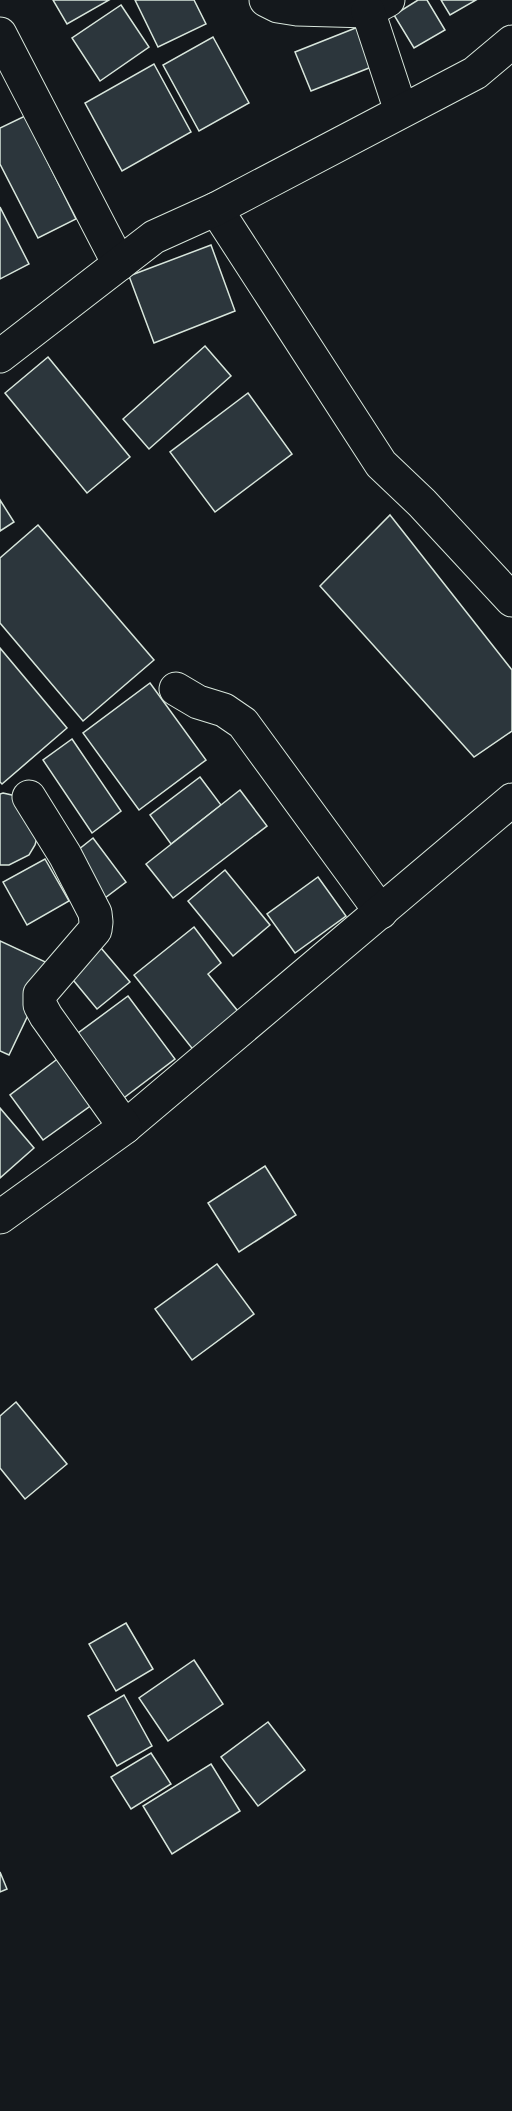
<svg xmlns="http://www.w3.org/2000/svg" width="512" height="2111" font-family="'PT Sans',sans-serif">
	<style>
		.building { fill: #2c363c; stroke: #d8e6dc; stroke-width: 1.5 }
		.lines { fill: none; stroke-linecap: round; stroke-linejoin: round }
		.minor-casing { stroke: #d8e6dc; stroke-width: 35 }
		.minor { stroke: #14181c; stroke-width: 33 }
	</style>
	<rect width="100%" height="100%" fill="#14181c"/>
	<g class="building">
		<polygon points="53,0 109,0 67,24"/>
		<polygon points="135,0 194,0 206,24 158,47"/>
		<polygon points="418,0 427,0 445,30 414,48 394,15"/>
		<polygon points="441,0 476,0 450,15"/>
		<polygon points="121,5 149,47 100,81 72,38"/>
		<polygon points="358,27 374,66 311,91 295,52"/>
		<polygon points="213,37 249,103 199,131 163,65"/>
		<polygon points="154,64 191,132 122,171 85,103"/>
		<polygon points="25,116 76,219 38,238 0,164 0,128"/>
		<polygon points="0,207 29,264 0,279"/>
		<polygon points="211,245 235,311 154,343 129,276"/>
		<polygon points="205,346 231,376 149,449 123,419"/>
		<polygon points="48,357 130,457 87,493 5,393"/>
		<polygon points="248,393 292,454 215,512 170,452"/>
		<polygon points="0,500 14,522 0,531"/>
		<polygon points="390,515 512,670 512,731 474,757 320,586"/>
		<polygon points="38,525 154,660 83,721 0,623 0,558"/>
		<polygon points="0,648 67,728 2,784 0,782"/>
		<polygon points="150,683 206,760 139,810 83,733"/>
		<polygon points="72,739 121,811 92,833 43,760"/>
		<polygon points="200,777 221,805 171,844 150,815"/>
		<polygon points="240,790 267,826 173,898 146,864"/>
		<polygon points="3,793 16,796 38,834 35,845 29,855 9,865 0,865 0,794"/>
		<polygon points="93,838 126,882 101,901 68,858"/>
		<polygon points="45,859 69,901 27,925 3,882"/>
		<polygon points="225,870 270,925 233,956 188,901"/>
		<polygon points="318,877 346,916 295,953 267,914"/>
		<polygon points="194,927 221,963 208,974 241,1015 195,1052 134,975"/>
		<polygon points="0,941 52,965 9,1055 0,1051"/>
		<polygon points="101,948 130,982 97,1009 69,975"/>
		<polygon points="128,996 175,1059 121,1100 74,1036"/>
		<polygon points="60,1057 93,1104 43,1140 10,1095"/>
		<polygon points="0,1108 34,1148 0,1178"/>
		<polygon points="265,1166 296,1215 239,1252 208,1203"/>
		<polygon points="217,1264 254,1314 192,1360 155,1309"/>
		<polygon points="16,1402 67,1464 25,1499 0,1468 0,1416"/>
		<polygon points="126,1623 153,1669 116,1691 89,1644"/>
		<polygon points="194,1660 223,1704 168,1741 139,1698"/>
		<polygon points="124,1695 152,1746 117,1766 88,1716"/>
		<polygon points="268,1722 305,1770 258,1806 221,1757"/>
		<polygon points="151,1753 171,1784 131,1809 111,1777"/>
		<polygon points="211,1764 240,1811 172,1854 143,1806"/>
		<polygon points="0,1872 7,1889 0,1892"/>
	</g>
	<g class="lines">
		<g class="minor-casing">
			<g id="minor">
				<polyline points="266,0 278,6 297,9 368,11 388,0"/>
				<polyline points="368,11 401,111"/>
				<polyline points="0,34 119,264"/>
				<polyline points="216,209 381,464 422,503 512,600"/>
				<polyline points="0,356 154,237 216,209 475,73 512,42"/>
				<polyline points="176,689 198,702 224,710 243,723 381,912"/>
				<polyline points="125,1127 512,800"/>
				<polyline points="0,1217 125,1127 46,1016 40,1005 40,994 95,930 96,922 95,913 65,855 29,797"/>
			</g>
		</g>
		<use href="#minor" class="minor"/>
	</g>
</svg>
